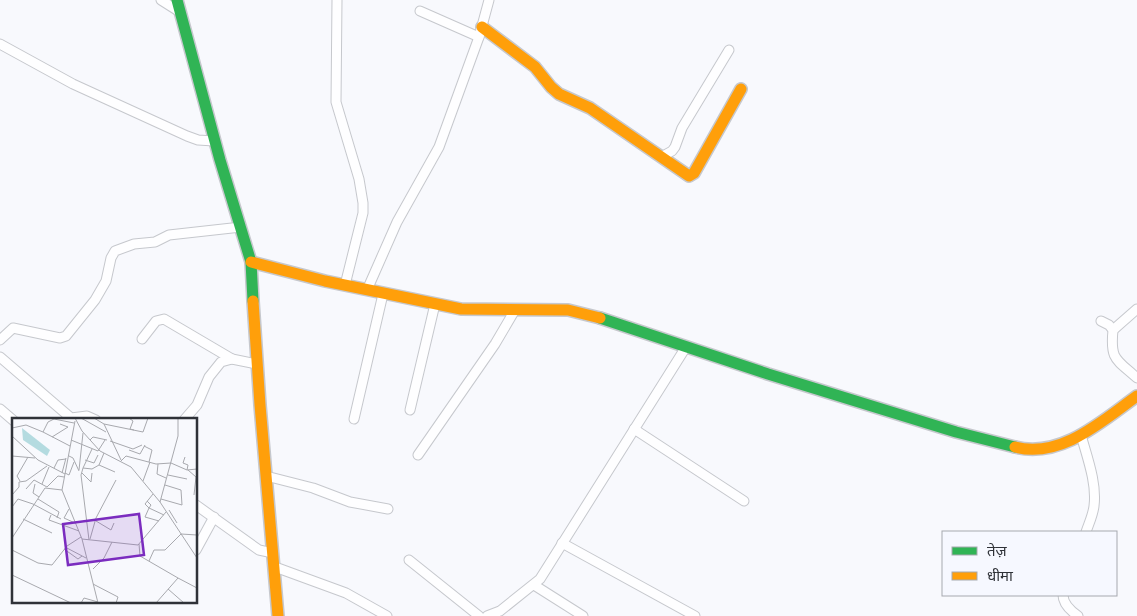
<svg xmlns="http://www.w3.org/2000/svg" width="1137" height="616" font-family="Arial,'Noto Sans Devanagari',sans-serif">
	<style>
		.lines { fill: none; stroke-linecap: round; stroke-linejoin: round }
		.street-casing { stroke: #c6c8cd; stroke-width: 11 }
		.fast-casing { stroke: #c6c8cd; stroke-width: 14 }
		.slow-casing { stroke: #c6c8cd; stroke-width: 14 }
		.street { stroke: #fefeff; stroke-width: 9 }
		.fast { stroke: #30b455; stroke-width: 11 }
		.slow { stroke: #ff9f0a; stroke-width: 11 }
		.inset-road { fill: none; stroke: #a8a9ae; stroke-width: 1 }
		.view { fill: #7b2cbf; fill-opacity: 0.15; stroke: #7b2cbf; stroke-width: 2.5 }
		.inset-edge { fill: none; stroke: #2f3238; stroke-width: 2.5 }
	</style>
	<rect width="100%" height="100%" fill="#f8f9fd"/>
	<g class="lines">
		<g class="street-casing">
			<g id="street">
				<polyline points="161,0 180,12"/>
				<polyline points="337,0 336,102 359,179 363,203 363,213 345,285"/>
				<polyline points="420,11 479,37"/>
				<polyline points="0,44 73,84 187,136 198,140 214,141"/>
				<polyline points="661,157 672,151 675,147 682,128 729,50"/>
				<polyline points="367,290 397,222 439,147 479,37 489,0"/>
				<path d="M1101 321 1109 325 1113 330C1110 360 1116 359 1137 378"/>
				<polyline points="1113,330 1137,309"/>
				<polyline points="142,339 156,321 164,319 232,359"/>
				<polyline points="0,340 13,328 60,338 66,336 95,300 106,281 111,258 115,251 134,244 155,242 169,235 241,227"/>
				<polyline points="0,357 71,418 87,416 96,420"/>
				<polyline points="0,409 14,421"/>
				<polyline points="410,410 435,304"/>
				<polyline points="354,419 383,294"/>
				<polyline points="184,420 197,405 209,377 221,362 232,359 257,364"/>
				<polyline points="634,429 744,501"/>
				<path d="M1081 435C1087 457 1097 483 1094 506 1093 515 1089 523 1086 532"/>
				<polyline points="418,455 495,344 515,310"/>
				<polyline points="266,476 313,488 350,502 388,509"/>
				<polyline points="196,505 259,550 273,553"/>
				<polyline points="562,543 695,616"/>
				<polyline points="196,550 214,517"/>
				<polyline points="409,560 479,616"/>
				<polyline points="275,567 346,593 387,616"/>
				<polyline points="534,585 583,616"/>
				<path d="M1063 595C1063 604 1071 611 1078 616"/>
				<polyline points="487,616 500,611 540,579 686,347"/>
			</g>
		</g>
		<g class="fast-casing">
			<g id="fast">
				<polyline points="177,0 220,160 251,262 253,301"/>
				<polyline points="600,318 768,374 956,432 1015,447"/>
			</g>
		</g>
		<g class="slow-casing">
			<g id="slow">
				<polyline points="482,27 535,67 551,87 559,94 590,108 689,176 694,173 741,89"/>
				<polyline points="251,262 325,281 461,309 568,310 600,318"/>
				<polyline points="253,301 260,405 278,616"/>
				<path d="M1015 447C1061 459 1102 421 1137 396"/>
			</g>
		</g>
		<use href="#street" class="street"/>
		<use href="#fast" class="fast"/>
		<use href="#slow" class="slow"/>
	</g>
	<g transform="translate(12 418)">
		<rect width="185" height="185" fill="#f8f9fd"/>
		<path d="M10 10 38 32 35 38 11 22Z" fill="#b4dbe0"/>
		<path class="inset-road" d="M63 0 70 13 88 33 119 49 148 84M69 0 94 14M82 0 92 6 109 42M117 0 121 3 118 11 122 12M166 0V18L148 84 185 140M92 6 131 14 136 0M0 10 14 7 31 14 36 4 42 1 62 5M31 14 58 28M0 18 26 42 53 56 50 72 70 121 86 185M40 19 56 9 48 6M59 22 86 33 93 22M78 22 81 19 95 22M98 23 121 31 130 27M132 28 140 32 137 44M117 32 128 36 133 27M0 38 23 40M57 38 61 40 67 53M173 39 171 45 176 47 175 52M73 42 82 45 86 37M109 43 114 38 144 46 159 45 175 52 185 51M146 46 145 56 154 60M87 47 103 54M42 50 46 42 54 41M71 50 80 31M67 52 71 15M176 52 184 59 182 77M50 55 54 40M53 55 57 57 62 44M70 55 79 64 80 55M53 56 63 3M156 57 175 61M8 63 5 58 16 39M131 63 138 44M23 66 21 75 27 79M30 66 37 49M35 69 46 58 52 59M14 71 22 62 35 69M141 76 133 86 137 90 133 99 147 103M0 77 7 69V64L14 63 35 48M26 81 47 94 45 100M149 81 170 87 169 72 153 67M135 83 139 87 137 90 152 97M21 86 49 101M0 89 6 81 21 86M57 91 52 100 63 105M157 92 165 105M39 97 37 102 67 113M11 101 40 115M84 103 99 112 102 105M169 116 185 117M0 120 33 70 50 72M70 121 126 127 154 94M78 121 84 100 104 62M77 122 69 57 71 50 80 51 87 47 92 35M127 126 128 138 166 160M53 129 74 140M52 131 66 141 70 138M0 132 26 145 40 147 55 128 69 119M137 143 142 132H153L169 116M81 151 92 140 100 124M0 157 59 185M81 166 106 179 104 185M156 171 172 185M69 185 72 180 86 184M144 185 166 160 185 170"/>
		<path class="view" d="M127 96 132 137 56 147 51 106Z"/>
		<rect width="185" height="185" class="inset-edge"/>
	</g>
	<rect x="942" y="531" width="175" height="65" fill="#f6f8ff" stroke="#a6a9af"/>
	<rect x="952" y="547" width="25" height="8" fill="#30b455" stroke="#a6a9af"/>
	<text x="987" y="556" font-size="15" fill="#2f3238">तेज़</text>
	<rect x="952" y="572" width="25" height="8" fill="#ff9f0a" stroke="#a6a9af"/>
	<text x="987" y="581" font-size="15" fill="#2f3238">धीमा</text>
</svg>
